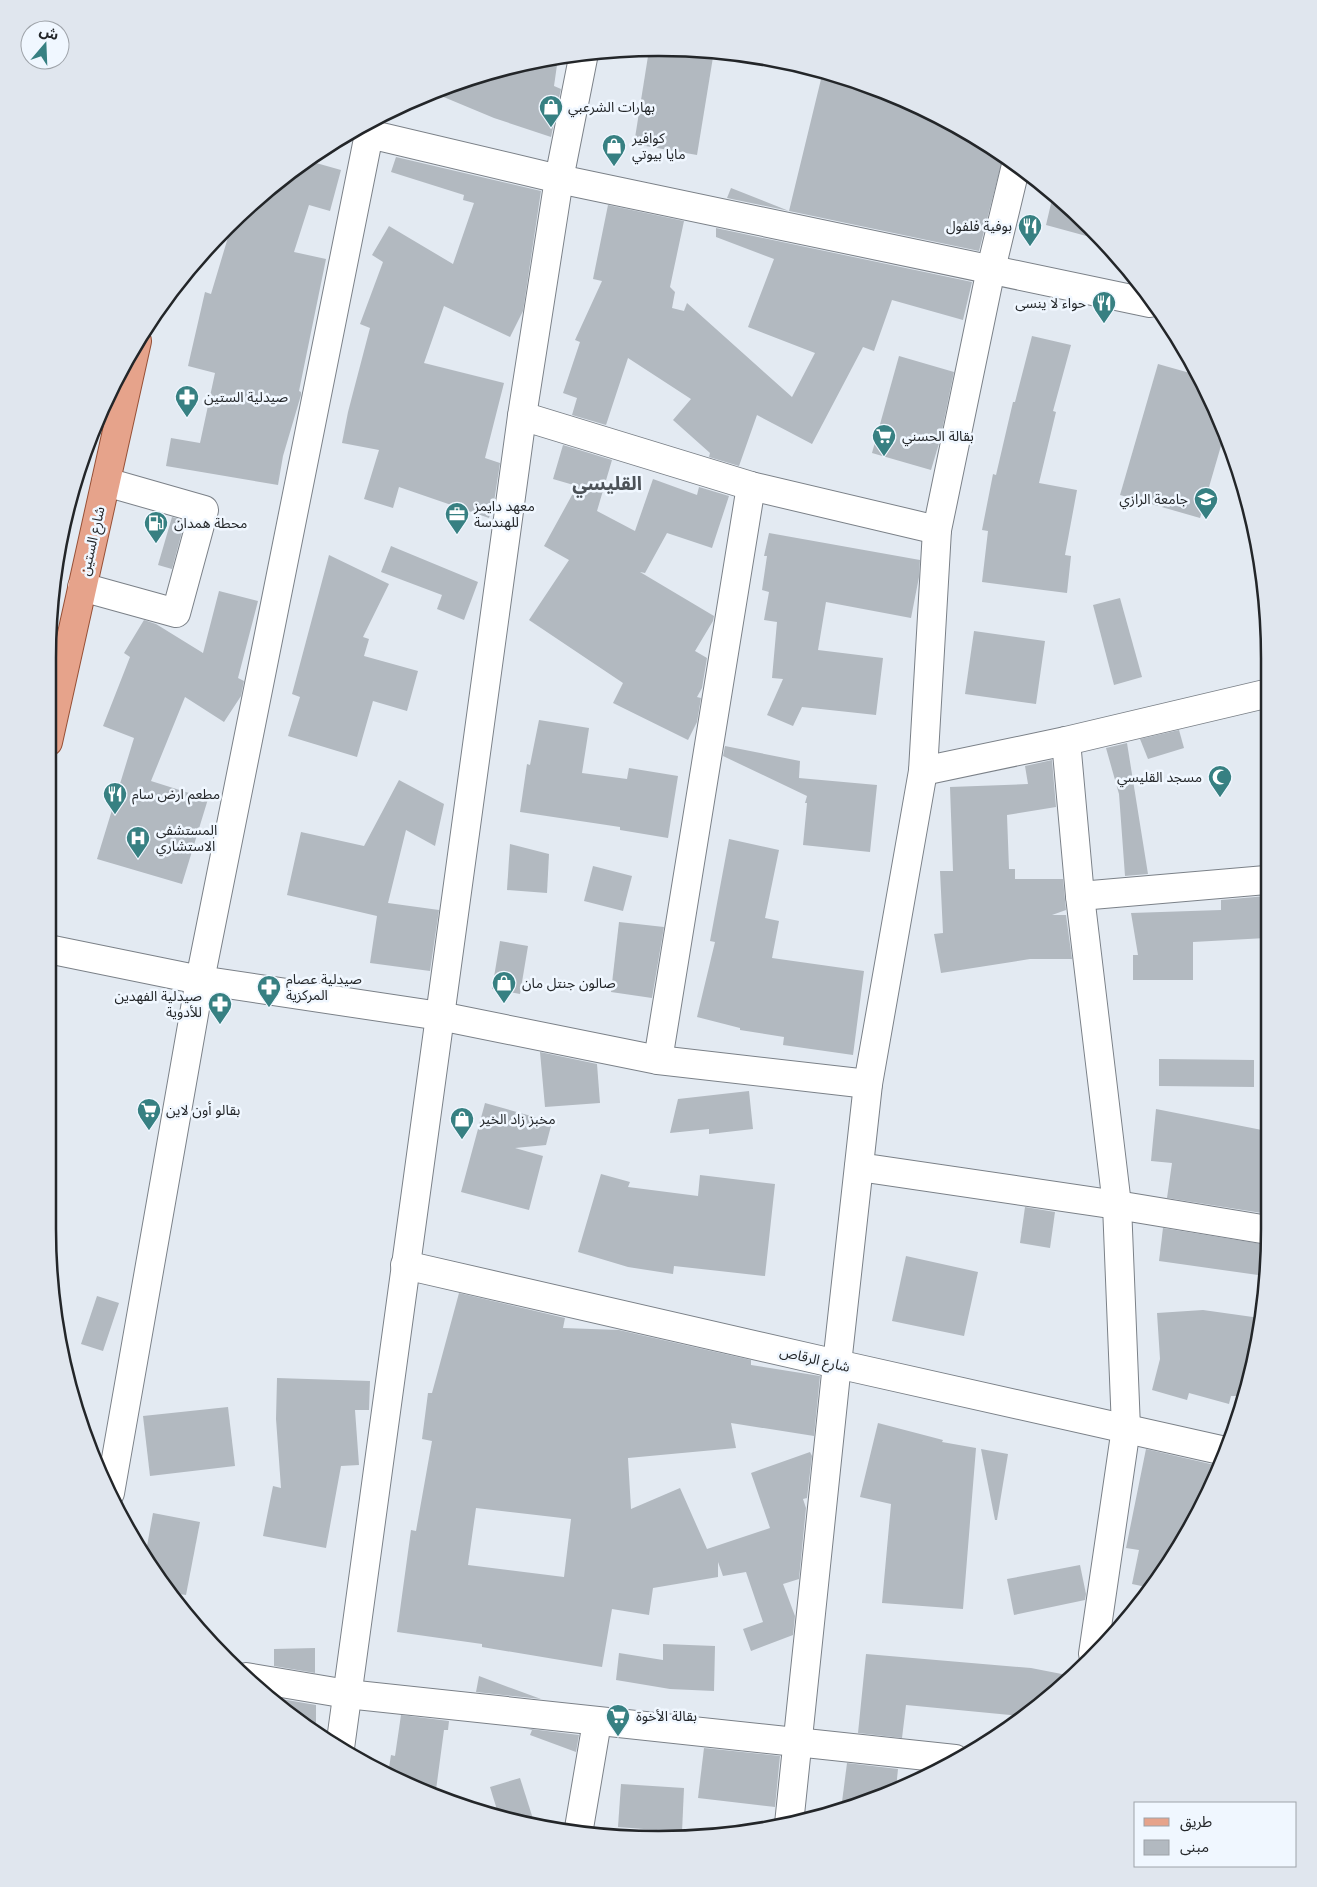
<svg xmlns="http://www.w3.org/2000/svg" width="1317" height="1887" font-family="'PT Sans','Noto Sans Arabic',sans-serif">
	<style>
		.building { fill: #b2b9c0; fill-rule: evenodd }
		.lines { fill: none; stroke-linecap: round; stroke-linejoin: round }
		.minor-casing { stroke: #7b8188; stroke-width: 30 }
		.major-casing { stroke: #975036; stroke-width: 30 }
		.minor { stroke: #fff; stroke-width: 28 }
		.major { stroke: #e6a38b; stroke-width: 28 }
		.labels { text-anchor: middle; stroke-width: 5; stroke-linejoin: round; paint-order: stroke }
		.poi-label { font-size: 14px; fill: #232629; stroke: #f0f7ff; text-anchor: start }
		.street-label { font-size: 14px; fill: #232629; stroke: #f0f7ff }
		.district-label { font-size: 19px; font-weight: bold; fill: #4c5258; stroke: #f0f7ff }
		.rim { fill: none; stroke: #232629; stroke-width: 2.5 }
	</style>
	<rect width="100%" height="100%" fill="#e3eaf2"/>
	<g class="building">
		<polygon points="698,49 714,51 697,155 634,144 649,50"/>
		<polygon points="558,58 554,86 561,89 551,137 494,118 434,93 462,80"/>
		<polygon points="823,71 928,110 1003,157 979,251 727,198 731,188 789,211"/>
		<polygon points="396,157 541,191 523,311 510,337 444,306 424,363 504,383 485,458 500,463 494,502 489,518 399,487 393,508 364,499 379,450 342,443 348,412 370,328 360,324 383,262 372,255 389,226 453,264 474,203 463,200 464,195 391,172"/>
		<polygon points="309,161 341,170 330,211 309,205 294,252 326,259 299,391 301,392 301,395 283,456 278,485 166,466 171,438 200,443 215,373 188,366 205,292 211,294 232,224 255,199"/>
		<polygon points="1053,195 1070,211 1101,240 1046,225"/>
		<polygon points="608,205 684,221 670,287 675,292 672,308 684,311 687,303 792,397 815,353 748,327 774,259 716,237 716,228 972,282 963,320 892,300 874,351 863,347 812,444 757,415 739,466 709,457 710,453 673,420 691,399 628,358 606,425 572,415 577,398 563,393 580,342 575,340 602,281 593,279"/>
		<polygon points="1032,336 1071,345 1053,411 1056,412 1039,483 1077,490 1065,555 1071,556 1067,593 982,582 988,531 982,530 993,474 996,475 1013,402 1015,402"/>
		<polygon points="899,356 954,372 940,440 931,470 872,453"/>
		<polygon points="1158,364 1197,375 1207,389 1225,432 1200,518 1120,495"/>
		<polygon points="563,445 612,460 597,511 635,531 653,479 697,495 699,487 729,496 712,548 667,533 645,573 640,572 714,616 713,621 695,651 707,658 702,688 697,697 701,698 697,722 688,740 613,703 623,683 529,620 569,560 544,546 577,486 553,479"/>
		<polygon points="172,517 185,521 172,569 158,565"/>
		<polygon points="769,533 920,560 919,577 911,618 826,602 818,650 883,658 876,715 802,707 793,726 767,715 783,679 772,678 777,622 764,620 769,592 762,590 767,556 764,556"/>
		<polygon points="391,546 478,582 464,620 437,609 442,595 381,572"/>
		<polygon points="329,555 389,584 363,637 369,639 364,656 418,671 407,711 373,701 357,757 288,736 300,697 292,694"/>
		<polygon points="219,591 258,601 238,678 244,681 241,696 224,722 185,697 151,781 208,799 182,884 97,859 134,738 103,726 130,657 124,653 144,620 156,624 203,653"/>
		<polygon points="1120,598 1142,677 1114,685 1093,605"/>
		<polygon points="974,631 1045,641 1036,704 965,694"/>
		<polygon points="539,720 589,728 582,773 627,779 629,768 678,776 668,838 620,830 620,827 520,812 527,764 530,765"/>
		<polygon points="1179,730 1184,748 1148,759 1140,739"/>
		<polygon points="1127,743 1148,874 1125,876 1119,794 1106,748"/>
		<polygon points="725,746 800,761 799,778 877,785 870,852 803,845 807,803 805,803 807,796 723,756"/>
		<polygon points="1052,760 1056,807 1007,815 1009,869 1015,869 1015,879 1063,879 1066,910 1052,915 1066,915 1072,959 1030,959 941,973 934,934 943,933 940,871 953,871 950,787 1028,784 1025,766"/>
		<polygon points="399,780 444,804 435,846 406,830 388,903 439,910 430,971 370,963 377,916 287,895 301,832 364,846"/>
		<polygon points="729,839 779,850 765,918 779,921 772,958 864,971 853,1055 783,1045 784,1037 740,1030 740,1028 697,1017 715,942 710,941"/>
		<polygon points="510,844 549,854 547,893 507,890"/>
		<polygon points="593,866 632,876 623,911 584,901"/>
		<polygon points="1266,896 1266,938 1193,942 1193,980 1133,980 1133,955 1138,955 1131,913 1221,910 1221,900"/>
		<polygon points="619,922 664,927 652,998 611,992"/>
		<polygon points="500,941 528,946 520,994 492,989"/>
		<polygon points="540,1052 597,1064 600,1103 545,1107"/>
		<polygon points="1159,1059 1254,1060 1254,1087 1159,1086"/>
		<polygon points="749,1091 753,1129 709,1134 709,1129 670,1133 678,1099"/>
		<polygon points="485,1103 552,1122 546,1145 515,1148 543,1156 529,1210 461,1192"/>
		<polygon points="1156,1109 1267,1131 1268,1214 1167,1198 1172,1163 1151,1161"/>
		<polygon points="601,1174 630,1182 628,1187 698,1196 700,1175 775,1184 765,1276 674,1266 673,1274 628,1267 578,1252"/>
		<polygon points="1025,1207 1055,1212 1050,1248 1020,1243"/>
		<polygon points="1163,1228 1268,1245 1265,1276 1159,1261"/>
		<polygon points="906,1256 978,1272 964,1336 892,1321"/>
		<path d="M459 1293 565 1318 563 1328 619 1330 751 1360V1365L820 1376 814 1436 731 1423 736 1448 628 1458 631 1509 680 1488 707 1549 770 1528 751 1473 810 1452 812 1456 807 1498 803 1499 806 1508 799 1579 783 1584 795 1616 793 1635 751 1651 743 1629 763 1622 746 1572 723 1576 718 1562V1577L653 1588 649 1615 612 1609 602 1667 482 1647V1644L397 1632 411 1530 416 1531 432 1441 422 1439 428 1393H432ZM476 1508 571 1519 564 1577 468 1565Z"/>
		<polygon points="97,1296 119,1303 103,1351 81,1344"/>
		<polygon points="1203,1310 1260,1318 1249,1386 1245,1396 1231,1396 1229,1404 1189,1393 1187,1400 1152,1390 1160,1359 1157,1313"/>
		<polygon points="277,1378 370,1381 369,1410 355,1410 359,1465 341,1466 326,1548 263,1536 273,1486 281,1488 276,1419"/>
		<polygon points="228,1407 235,1466 150,1476 143,1416"/>
		<polygon points="878,1423 943,1440 942,1442 976,1448 963,1609 882,1603 891,1504 860,1497"/>
		<polygon points="981,1449 1008,1454 997,1520 995,1520"/>
		<polygon points="1146,1449 1219,1466 1207,1498 1151,1588 1132,1584 1139,1550 1126,1548"/>
		<polygon points="153,1513 200,1522 186,1595 172,1593 150,1568 145,1557"/>
		<polygon points="1080,1565 1086,1594 1085,1600 1014,1615 1007,1579"/>
		<polygon points="663,1644 715,1646 714,1691 670,1689 616,1680 619,1653 663,1660"/>
		<polygon points="315,1648 315,1673 274,1666 274,1649"/>
		<polygon points="866,1654 1031,1668 1072,1676 1062,1688 1020,1716 906,1705 902,1738 858,1733"/>
		<polygon points="479,1676 511,1688 541,1699 476,1692"/>
		<polygon points="275,1698 316,1705 316,1734 275,1703"/>
		<polygon points="401,1715 449,1721 448,1730 444,1730 436,1790 412,1786 388,1774 391,1755 395,1756"/>
		<polygon points="523,1728 579,1735 576,1752 530,1735 532,1730"/>
		<polygon points="704,1748 780,1756 775,1807 698,1798"/>
		<polygon points="847,1763 898,1769 896,1789 855,1804 842,1802"/>
		<polygon points="520,1778 534,1822 498,1813 490,1787"/>
		<polygon points="621,1784 684,1788 682,1832 618,1827"/>
	</g>
	<g class="lines">
		<g class="minor-casing">
			<g id="minor">
				<polyline points="522,416 751,486 937,530"/>
				<polyline points="82,587 176,613 204,510 106,482"/>
				<polyline points="1066,741 1080,896 1117,1205 1126,1428 1093,1654"/>
				<polyline points="923,771 1066,741 1265,694"/>
				<polyline points="1080,896 1266,880"/>
				<polyline points="48,949 200,980 440,1016 658,1060 868,1084"/>
				<polyline points="658,1060 751,486"/>
				<polyline points="859,1167 1117,1205 1268,1230"/>
				<polyline points="405,1265 837,1364 1225,1451"/>
				<polyline points="110,1493 200,980 369,134 559,179 1150,303"/>
				<polyline points="246,1677 347,1694 955,1759"/>
				<polyline points="340,1748 522,416 559,179 584,53"/>
				<polyline points="789,1824 837,1364 868,1084 923,771 937,530 991,269 1016,165"/>
				<polyline points="578,1834 597,1722"/>
			</g>
		</g>
		<g class="major-casing">
			<polyline id="major" points="48,742 137,341"/>
		</g>
		<use href="#minor" class="minor"/>
		<use href="#major" class="major"/>
	</g>
	<defs>
		<g id="shop-pin" transform="scale(1.25)"><path d="M0 17L-7.5 6A9.5 9.5 0 1 1 7.5 6Z" fill="#378082" stroke="#f0f7ff"/><path d="M-5-2.5h2.3a2.7 3.5 0 0 1 5.4 0H5L5.5 6h-11ZM-1.5-2.5h3a1.5 2.3 0 0 0-3 0Z" fill="#fff"/></g>
		<g id="restaurant-pin" transform="scale(1.25)"><path d="M0 17L-7.5 6A9.5 9.5 0 1 1 7.5 6Z" fill="#378082" stroke="#f0f7ff"/><path d="M-5-6h1v4h1v-4h1v4h1v-4h1v5L-1.5 .5V6h-2V.5L-5-1ZM5-6V6H3V1.5H1.5Q1.5-4 5-6Z" fill="#fff"/></g>
		<g id="pharmacy-pin" transform="scale(1.25)"><path d="M0 17L-7.5 6A9.5 9.5 0 1 1 7.5 6Z" fill="#378082" stroke="#f0f7ff"/><path d="M-2-6h4v4h4v4h-4v4h-4v-4h-4v-4h4Z" fill="#fff"/></g>
		<g id="supermarket-pin" transform="scale(1.25)"><path d="M0 17L-7.5 6A9.5 9.5 0 1 1 7.5 6Z" fill="#378082" stroke="#f0f7ff"/><path d="M-6-5.5h2.5l.6 2H6L4.5 2H-2.5L-4.4-4H-6ZM-1.5 3.2a1.3 1.3 0 1 0 .1 0ZM3 3.2a1.3 1.3 0 1 0 .1 0Z" fill="#fff"/></g>
		<g id="university-pin" transform="scale(1.25)"><path d="M0 17L-7.5 6A9.5 9.5 0 1 1 7.5 6Z" fill="#378082" stroke="#f0f7ff"/><path d="M0-5L7-2L0 1L-7-2ZM-4 1L0 2.5L4 1V4Q0 6-4 4Z" fill="#fff"/></g>
		<g id="office-pin" transform="scale(1.25)"><path d="M0 17L-7.5 6A9.5 9.5 0 1 1 7.5 6Z" fill="#378082" stroke="#f0f7ff"/><path d="M-6-3h4V-5.5h4V-3h4V5H-6ZM-1-4.5V-3h2v-1.5ZM-6 0V1H6V0Z" fill="#fff"/></g>
		<g id="fuel-pin" transform="scale(1.25)"><path d="M0 17L-7.5 6A9.5 9.5 0 1 1 7.5 6Z" fill="#378082" stroke="#f0f7ff"/><path d="M-5.5-6h7V0h2V4h1.3V-2.5L3-4.5l.8-.8L6-3V5H2.5V1h-1V6h-7ZM-4.2-4.7v3.2H.2V-4.7Z" fill="#fff"/></g>
		<g id="mosque-pin" transform="scale(1.25)"><path d="M0 17L-7.5 6A9.5 9.5 0 1 1 7.5 6Z" fill="#378082" stroke="#f0f7ff"/><path d="M3.5-4.9A6 6 0 1 0 3.5 4.9A5 5 0 1 1 3.5-4.9Z" fill="#fff"/></g>
		<g id="hospital-pin" transform="scale(1.25)"><path d="M0 17L-7.5 6A9.5 9.5 0 1 1 7.5 6Z" fill="#378082" stroke="#f0f7ff"/><path d="M-5-5h3v3.5h4V-5h3V5h-3V1.5h-4V5h-3Z" fill="#fff"/></g>
	</defs>
	<g fill-rule="evenodd">
		<use href="#shop-pin" x="551" y="107"/>
		<use href="#shop-pin" x="614" y="146"/>
		<use href="#restaurant-pin" x="1030" y="226"/>
		<use href="#restaurant-pin" x="1104" y="303"/>
		<use href="#pharmacy-pin" x="187" y="397"/>
		<use href="#supermarket-pin" x="884" y="436"/>
		<use href="#university-pin" x="1206" y="499"/>
		<use href="#office-pin" x="457" y="514"/>
		<use href="#fuel-pin" x="156" y="523"/>
		<use href="#mosque-pin" x="1220" y="777"/>
		<use href="#restaurant-pin" x="115" y="794"/>
		<use href="#hospital-pin" x="138" y="838"/>
		<use href="#shop-pin" x="504" y="983"/>
		<use href="#pharmacy-pin" x="269" y="987"/>
		<use href="#pharmacy-pin" x="220" y="1004"/>
		<use href="#supermarket-pin" x="149" y="1110"/>
		<use href="#shop-pin" x="462" y="1119"/>
		<use href="#supermarket-pin" x="618" y="1716"/>
	</g>
	<g class="labels">
		<g class="poi-label">
			<text x="568" y="112">بهارات الشرعبي</text>
			<text x="632" y="143">كوافير<tspan x="632" dy="16">مايا بيوتي</tspan></text>
			<text x="1012" y="231" text-anchor="end">بوفية فلفول</text>
			<text x="1086" y="308" text-anchor="end">حواء لا ينسى</text>
			<text x="204" y="402">صيدلية الستين</text>
			<text x="902" y="441">بقالة الحسني</text>
			<text x="1188" y="504" text-anchor="end">جامعة الرازي</text>
			<text x="474" y="511">معهد دايمز<tspan x="474" dy="16">للهندسة</tspan></text>
			<text x="174" y="528">محطة همدان</text>
			<text x="1202" y="782" text-anchor="end">مسجد القليسي</text>
			<text x="132" y="799">مطعم ارض سام</text>
			<text x="156" y="835">المستشفى<tspan x="156" dy="16">الاستشاري</tspan></text>
			<text x="286" y="984">صيدلية عصام<tspan x="286" dy="16">المركزية</tspan></text>
			<text x="522" y="988">صالون جنتل مان</text>
			<text x="202" y="1001" text-anchor="end">صيدلية الفهدين<tspan x="202" dy="16">للأدوية</tspan></text>
			<text x="166" y="1115">بقالو أون لاين</text>
			<text x="480" y="1124">مخبز زاد الخير</text>
			<text x="636" y="1721">بقالة الأخوة</text>
		</g>
		<g class="street-label">
			<text transform="translate(92 541) rotate(-77)" y="5">شارع الستين</text>
			<text transform="translate(815 1359) rotate(13)" y="5">شارع الرقاص</text>
		</g>
		<g class="district-label">
			<text x="607" y="490">القليسي</text>
		</g>
	</g>
	<path d="M0 0H1317V1887H0ZM658 56H659A602 602 0 0 1 1261 658V1229A602 602 0 0 1 659 1831H658A602 602 0 0 1 56 1229V658A602 602 0 0 1 658 56Z" fill="#e0e6ee" fill-rule="evenodd"/>
	<path class="rim" d="M658 56H659A602 602 0 0 1 1261 658V1229A602 602 0 0 1 659 1831H658A602 602 0 0 1 56 1229V658A602 602 0 0 1 658 56Z"/>
	<rect x="1134" y="1802" width="162" height="65" fill="#f0f7ff" stroke="#9ea3a9"/>
	<rect x="1144" y="1818" width="25" height="8" fill="#e6a38b" stroke="#9ea3a9"/>
	<text x="1180" y="1827" font-size="15" fill="#232629">طريق</text>
	<rect x="1144" y="1840" width="25" height="15" fill="#b2b9c0" stroke="#9ea3a9"/>
	<text x="1180" y="1852" font-size="15" fill="#232629">مبنى</text>
	<g transform="translate(45 45) rotate(19)"><circle r="24" fill="#f0f7ff" stroke="#9ea3a9"/>
	<path d="M0-4L9 19L0 12L-9 19Z" fill="#378082"/>
	<text y="-8" font-size="14" font-weight="bold" text-anchor="middle" fill="#232629">ش</text>
	</g>
</svg>
